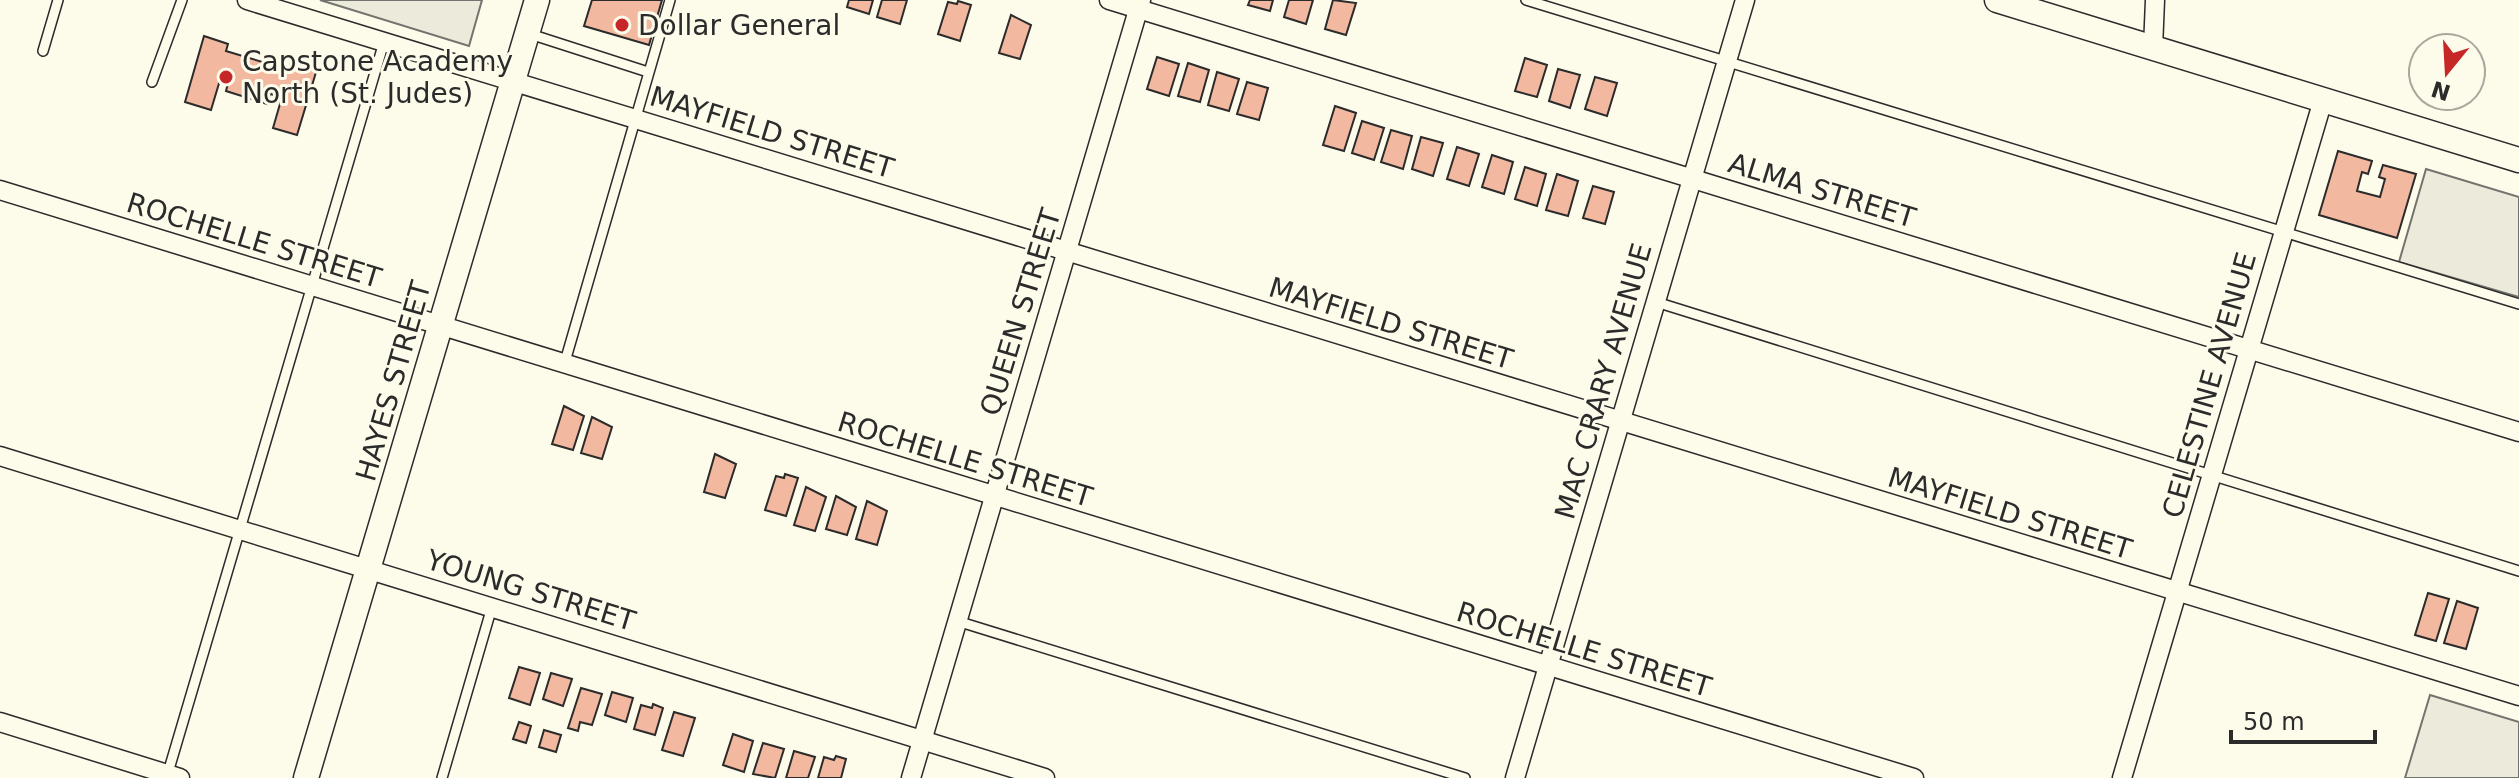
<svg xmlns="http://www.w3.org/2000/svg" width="2519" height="778" font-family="'DejaVu Sans',sans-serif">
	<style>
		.green { fill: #ecebdb; stroke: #74746e; stroke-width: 2 }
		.building { fill: #f2b8a0; stroke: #2b2b2b; stroke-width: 2 }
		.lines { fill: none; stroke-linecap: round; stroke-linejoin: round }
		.lane-casing { stroke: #2b2b2b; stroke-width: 12 }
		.street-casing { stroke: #2b2b2b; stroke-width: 21 }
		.secondary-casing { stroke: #2b2b2b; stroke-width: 27 }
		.lane { stroke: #fdfbea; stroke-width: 9 }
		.street { stroke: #fdfbea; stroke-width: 18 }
		.secondary { stroke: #fdfbea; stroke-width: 24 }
		.poi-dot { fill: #c62828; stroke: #fdfbea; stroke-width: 3 }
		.labels { text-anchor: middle; stroke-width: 6; stroke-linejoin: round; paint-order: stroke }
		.poi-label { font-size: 28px; fill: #2b2b2b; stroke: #fdfbea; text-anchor: start }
		.street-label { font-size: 28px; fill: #2b2b2b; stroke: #fdfbea }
	</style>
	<rect width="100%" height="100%" fill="#fdfbea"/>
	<g class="green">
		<polygon points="320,0 482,0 469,46"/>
		<polygon points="2426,169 2519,197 2519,297 2399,262"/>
		<polygon points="2430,695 2519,722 2519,778 2405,778"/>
	</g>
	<g class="building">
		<polygon points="592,0 662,0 649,45 584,26"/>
		<polygon points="849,0 873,0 869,14 847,7"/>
		<polygon points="882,0 907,0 900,24 877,17"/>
		<polygon points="1250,0 1273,0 1270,11 1248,5"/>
		<polygon points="1289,0 1313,0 1306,24 1284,17"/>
		<polygon points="1333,0 1356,3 1346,35 1325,29"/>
		<polygon points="958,1 971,5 960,41 938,34 948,2 957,4"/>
		<polygon points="1011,15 1031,25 1020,59 999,53"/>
		<polygon points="204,36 228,44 226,51 289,70 291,62 317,69 297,135 273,128 282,97 270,94 267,104 226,91 228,83 220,80 211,110 185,102"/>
		<polygon points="1157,57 1179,64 1169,96 1147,89"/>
		<polygon points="1525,58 1547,65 1537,97 1515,91"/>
		<polygon points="1188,63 1209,70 1200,102 1178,96"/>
		<polygon points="1558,69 1580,75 1570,108 1549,101"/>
		<polygon points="1217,72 1239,79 1229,111 1208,105"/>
		<polygon points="1595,77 1617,83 1607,116 1585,109"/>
		<polygon points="1247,82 1268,88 1259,120 1237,114"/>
		<polygon points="1335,106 1356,113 1344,151 1323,145"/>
		<polygon points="1362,121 1384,128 1374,160 1352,153"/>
		<polygon points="1391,130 1412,136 1403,169 1381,162"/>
		<polygon points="1421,137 1443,143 1433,176 1412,169"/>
		<polygon points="1457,147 1479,154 1469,186 1447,179"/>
		<polygon points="2338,151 2372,161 2368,174 2362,172 2357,191 2380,197 2385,179 2379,177 2383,165 2416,174 2397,238 2319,215"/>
		<polygon points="1492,155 1513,162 1504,194 1482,187"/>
		<polygon points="1525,167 1546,174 1537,206 1515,199"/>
		<polygon points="1557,174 1578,181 1568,216 1546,210"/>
		<polygon points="1593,186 1614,192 1605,224 1583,218"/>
		<polygon points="564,406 584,416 573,450 552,444"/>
		<polygon points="592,417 612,427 602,459 581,453"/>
		<polygon points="715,454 736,464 725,498 704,492"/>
		<polygon points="785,474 798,478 786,516 765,510 776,476 784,478"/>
		<polygon points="806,487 826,497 815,531 794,525"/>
		<polygon points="836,496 856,507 847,535 826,529"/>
		<polygon points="867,501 887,511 877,545 856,539"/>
		<polygon points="2428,593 2449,599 2436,641 2415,635"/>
		<polygon points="2457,601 2478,608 2466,649 2444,643"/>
		<polygon points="519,667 540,673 530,705 509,698"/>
		<polygon points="551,673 572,679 563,706 543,699"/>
		<polygon points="581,688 602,694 592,725 580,722 578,731 568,728"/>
		<polygon points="612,692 633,698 626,722 605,715"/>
		<polygon points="653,704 663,708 655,735 634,729 641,705 652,708"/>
		<polygon points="674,712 695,718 683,756 662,750"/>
		<polygon points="519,722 531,726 526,743 513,739"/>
		<polygon points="544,730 561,735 556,752 539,747"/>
		<polygon points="733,734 753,741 744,772 723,765"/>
		<polygon points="763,743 784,749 775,778 753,774"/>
		<polygon points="794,751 815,757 808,778 786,778"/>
		<polygon points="836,756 846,759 841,778 818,778 824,757 834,760"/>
	</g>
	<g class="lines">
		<g class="lane-casing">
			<g id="lane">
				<polyline points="1526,0 2519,304"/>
				<polyline points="530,34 648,72"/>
				<polyline points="43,51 58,0"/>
				<polyline points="152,82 182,0"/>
				<polyline points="1656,302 2519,571"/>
				<polyline points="564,365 670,0"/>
				<polyline points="957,621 1465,778"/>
				<polyline points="167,776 384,42"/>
				<polyline points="442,778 492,607"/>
			</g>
		</g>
		<g class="street-casing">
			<g id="street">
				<polyline points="247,0 2519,696"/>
				<polyline points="1109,0 2519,432"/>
				<polyline points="2153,48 2155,0"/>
				<polyline points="0,190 1914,778"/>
				<polyline points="0,456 1045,778"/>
				<polyline points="0,722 180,778"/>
				<polyline points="911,778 1141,0"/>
				<polyline points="1515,778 1745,0"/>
				<polyline points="2122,778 2323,100"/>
			</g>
		</g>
		<g class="secondary-casing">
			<g id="secondary">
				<polyline points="1997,0 2519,160"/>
				<polyline points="306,778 537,0"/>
			</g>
		</g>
		<use href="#lane" class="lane"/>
		<use href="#street" class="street"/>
		<use href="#secondary" class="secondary"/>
	</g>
	<g class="poi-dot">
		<circle cx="622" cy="25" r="8"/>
		<circle cx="226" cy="77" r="8"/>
	</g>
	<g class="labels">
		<g class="poi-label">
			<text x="638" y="35">Dollar General</text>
			<text x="242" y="71">Capstone Academy<tspan x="242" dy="32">North (St. Judes)</tspan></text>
		</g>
		<g class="street-label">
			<text transform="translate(772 132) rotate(17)" y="10">MAYFIELD STREET</text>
			<text transform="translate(1822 190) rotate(17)" y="10">ALMA STREET</text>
			<text transform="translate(254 240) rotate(17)" y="10">ROCHELLE STREET</text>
			<text transform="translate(1020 312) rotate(-73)" y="10">QUEEN STREET</text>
			<text transform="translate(1391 323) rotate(17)" y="10">MAYFIELD STREET</text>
			<text transform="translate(393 381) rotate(-74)" y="10">HAYES STREET</text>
			<text transform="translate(1603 381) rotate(-74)" y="10">MAC CRARY AVENUE</text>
			<text transform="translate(2209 385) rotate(-74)" y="10">CELESTINE AVENUE</text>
			<text transform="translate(965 459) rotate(17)" y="10">ROCHELLE STREET</text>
			<text transform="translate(2010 513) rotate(17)" y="10">MAYFIELD STREET</text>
			<text transform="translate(531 590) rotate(17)" y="10">YOUNG STREET</text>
			<text transform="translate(1584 649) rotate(17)" y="10">ROCHELLE STREET</text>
		</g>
	</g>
	<g transform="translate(2447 72) rotate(198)"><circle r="38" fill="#fdfbea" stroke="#a9a89e" stroke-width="2"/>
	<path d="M0-6L14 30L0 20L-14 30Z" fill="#c62828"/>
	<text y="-12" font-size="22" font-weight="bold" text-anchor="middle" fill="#2b2b2b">N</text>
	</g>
	<path d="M2231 730v12h144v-12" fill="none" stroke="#2b2b2b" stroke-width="4"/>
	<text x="2243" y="730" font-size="24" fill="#2b2b2b" stroke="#fdfbea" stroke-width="6" paint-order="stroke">50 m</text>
</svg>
